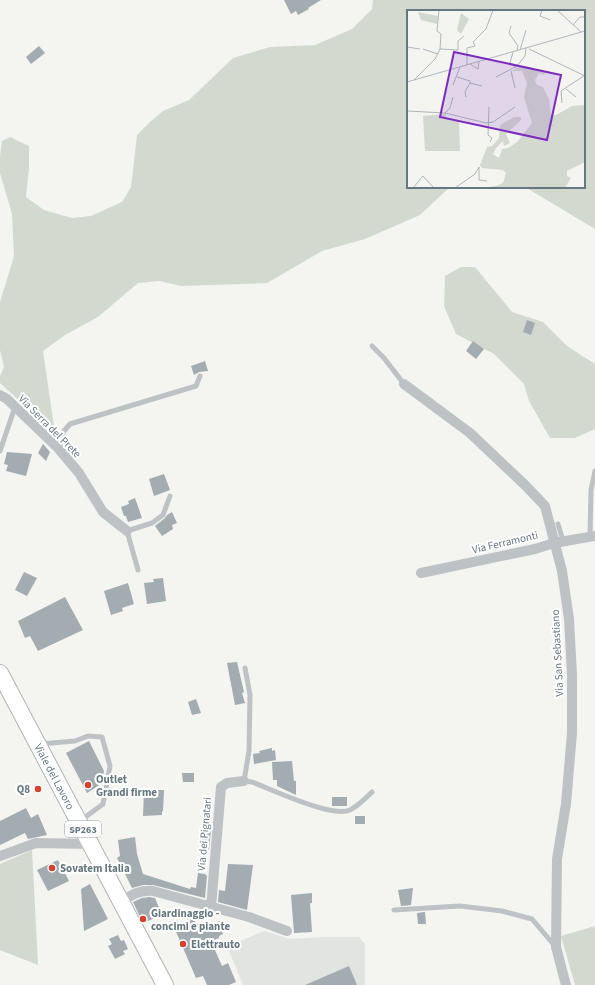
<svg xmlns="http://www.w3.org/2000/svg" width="595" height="985" font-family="'Source Sans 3',sans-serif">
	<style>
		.built { fill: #e2e4e2 }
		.green { fill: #d4d9d0 }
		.building { fill: #a3acb0 }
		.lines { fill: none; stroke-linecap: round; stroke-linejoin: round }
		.primary-casing { stroke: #afb5b7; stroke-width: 18 }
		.service { stroke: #bec2c5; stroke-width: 5 }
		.minor { stroke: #bec2c5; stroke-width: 10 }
		.primary { stroke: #fff; stroke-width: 16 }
		.poi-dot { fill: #d6402f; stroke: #fff; stroke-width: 1.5 }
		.labels { text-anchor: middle; stroke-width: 4; stroke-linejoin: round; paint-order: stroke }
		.shield { fill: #fff; stroke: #93a0a6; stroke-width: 1 }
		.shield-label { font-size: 10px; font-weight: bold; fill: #657780 }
		.street-label { font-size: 11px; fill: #657780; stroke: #fff }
		.poi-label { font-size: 11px; font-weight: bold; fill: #657780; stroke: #fff; text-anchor: start }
		.inset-road { fill: none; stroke: #aeb7ba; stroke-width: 1 }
		.view { fill: #7b2cbf; fill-opacity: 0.15; stroke: #7b2cbf; stroke-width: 2 }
		.inset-edge { fill: none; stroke: #657780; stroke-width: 2 }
	</style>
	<rect width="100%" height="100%" fill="#f4f4f1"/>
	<polygon class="built" points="265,931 289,939 322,937 359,937 365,944 365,985 243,985 227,946"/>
	<g class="green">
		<polygon points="373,0 595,0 595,229 525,187 584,187 584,11 408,11 408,187 450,187 420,215 365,239 322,251 267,283 181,286 160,281 138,283 98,317 65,335 43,351 55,433 0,383 0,376 4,367 0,350 0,302 14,256 12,214 0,173 0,156 2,141 10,137 29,146 29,168 26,197 44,210 72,218 91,216 122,202 131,187 137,135 150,122 163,111 189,100 233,58 270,47 315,45 352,29 372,9"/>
		<polygon points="461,267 475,267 512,312 543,322 567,346 595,364 595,429 575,438 550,438 529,401 524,384 494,354 456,334 444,306 445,276"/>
		<polygon points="32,850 38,965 0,950 0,864"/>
		<polygon points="595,926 595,985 575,985 561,936"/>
	</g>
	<g class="building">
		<polygon points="284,0 321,0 308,8 309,9 298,15 296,11 291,14"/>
		<polygon points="39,46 45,53 31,64 26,57"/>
		<polygon points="527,320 535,323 531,335 523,332"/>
		<polygon points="473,341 484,349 476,359 466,351"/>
		<polygon points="205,361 208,371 199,372 194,375 191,366"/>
		<polygon points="43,444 50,452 46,461 38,453"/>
		<polygon points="7,452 32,454 26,476 6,471 8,465 4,464"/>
		<polygon points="164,474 170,490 154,496 149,479"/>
		<polygon points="135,498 142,518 128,522 126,516 124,516 121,507 129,504 128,501"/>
		<polygon points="172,512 177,523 172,525 173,529 162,536 155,526 165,518 167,515"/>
		<polygon points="24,572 37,578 27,596 15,590"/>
		<polygon points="163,578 166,601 147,604 144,583 154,582 153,579"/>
		<polygon points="128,583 134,604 122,608 123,611 111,615 104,591"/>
		<polygon points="65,597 83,630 38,651 30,636 25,638 18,621"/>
		<polygon points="237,662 244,692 242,693 245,703 235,705 227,663"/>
		<polygon points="196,699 201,713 192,715 188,702"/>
		<polygon points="89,741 104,771 101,784 87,793 66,753"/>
		<polygon points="272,748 272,751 275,750 276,760 254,764 253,754 260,753 259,751"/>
		<polygon points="292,761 294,781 296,781 296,795 277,786 277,780 273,780 272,762"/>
		<polygon points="182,773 194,773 194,782 183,782"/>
		<polygon points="144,790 164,790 163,811 162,811 162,815 143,816"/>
		<rect x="332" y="797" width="15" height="9"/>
		<polygon points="26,808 31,818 38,814 47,835 28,839 25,833 0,845 0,821"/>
		<rect x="355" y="816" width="10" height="8"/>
		<polygon points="203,829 211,830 209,850 201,848"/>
		<polygon points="135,837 137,854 143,874 190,889 191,887 196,888 198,873 205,874 207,876 205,898 153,885 143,885 132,888 117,858 120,856 118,840"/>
		<polygon points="58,860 69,881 48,891 37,870"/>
		<polygon points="228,864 253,865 247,910 218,902 219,890 225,891"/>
		<polygon points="90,884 108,919 84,931 81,889"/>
		<polygon points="413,888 411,905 401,906 398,890"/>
		<polygon points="312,893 312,903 310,903 312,932 294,933 291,895"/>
		<polygon points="149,897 155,898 162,915 143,923 133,902 142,898"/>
		<polygon points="425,912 426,924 418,924 417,913"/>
		<polygon points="194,919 198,928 220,921 223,929 221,929 223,934 219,936 219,938 211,941 222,966 228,963 236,982 229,985 207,985 203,976 196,978 174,927"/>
		<polygon points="118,935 121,941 124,940 128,949 123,951 125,954 115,959 108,946 112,944 109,939"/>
		<polygon points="349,966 357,985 305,985"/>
	</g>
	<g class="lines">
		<g class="primary-casing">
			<g id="primary">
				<path id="s1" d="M0 673 165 985"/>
			</g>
		</g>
		<g class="service">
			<polyline points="372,346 384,358 404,384"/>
			<polyline points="58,448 64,431 70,424 196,386 200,376"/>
			<polyline points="0,451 15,407"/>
			<polyline points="558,524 563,541"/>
			<polyline points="590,537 591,490 595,471"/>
			<polyline points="138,570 127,531 152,523 163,515 170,496"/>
			<path d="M245 668 250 695 249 751 244 781 252 782C273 790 332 818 350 810 358 806 366 798 372 792"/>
			<polyline points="40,744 75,741 88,736 102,737 110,766 103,804 80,821"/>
			<polyline points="394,910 460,906 502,911 532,919 555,946"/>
		</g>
		<g class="minor">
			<polyline points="404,384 470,433 525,485 545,506 562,571 569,619 572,675 572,733 566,804 557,859 556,947 566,985"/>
			<polyline points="0,395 7,399 58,448 79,473 103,512 127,531"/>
			<polyline points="421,573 535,549 554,543 595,536"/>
			<polyline points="0,856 36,843 91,844"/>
			<path d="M122 901C133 894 140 890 153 891L249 917 287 931"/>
			<polyline points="211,907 221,787 227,783 244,781"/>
		</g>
		<use href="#primary" class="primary"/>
	</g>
	<g class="poi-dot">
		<circle cx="88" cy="785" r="4"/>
		<circle cx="38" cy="789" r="4"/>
		<circle cx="52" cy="868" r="4"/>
		<circle cx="143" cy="919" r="4"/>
		<circle cx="183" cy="944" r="4"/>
	</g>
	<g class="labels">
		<rect class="shield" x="65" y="821" width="36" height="16" rx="3"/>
		<g class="shield-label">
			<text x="83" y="833">SP263</text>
		</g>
		<g class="street-label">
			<text transform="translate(50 426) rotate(45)" y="4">Via Serra del Prete</text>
			<text transform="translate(505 542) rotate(-13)" y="4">Via Ferramonti</text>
			<text transform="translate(557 653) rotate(-93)" y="4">Via San Sebastiano</text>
			<text dy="4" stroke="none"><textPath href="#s1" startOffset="117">Viale del Lavoro</textPath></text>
			<text transform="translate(204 834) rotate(-85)" y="4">Via dei Pignatari</text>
		</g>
		<g class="poi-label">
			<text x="96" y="783">Outlet<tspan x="96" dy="13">Grandi firme</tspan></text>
			<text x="30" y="793" text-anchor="end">Q8</text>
			<text x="60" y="872">Sovatem Italia</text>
			<text x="151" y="917">Giardinaggio -<tspan x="151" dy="13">concimi e piante</tspan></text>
			<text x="191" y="948">Elettrauto</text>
		</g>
	</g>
	<g transform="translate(407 10)">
		<rect width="178" height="178" fill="#f4f4f1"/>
		<path d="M11 2 31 6 30 14 14 10ZM54 3 62 9 54 24 50 20ZM112 56 138 62 137 65 132 63 128 70 130 75 136 77 142 89 144 105H149L165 96 178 95V152L160 161V166L164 168 158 178H70L89 176 96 173 99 163 96 160 75 158 73 155 80 137 85 136 92 128 93 115 107 107H114V110L99 124 103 133 97 136 96 131 89 138 86 144 92 148 95 139 101 138 110 132 125 113 117 87 120 73 115 61H105ZM39 104V109L52 112 53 141H18L16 106Z" fill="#d4d9d0"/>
		<path class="inset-road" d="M135 0 133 6 143 10M150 0 174 22M166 15 173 7H178M104 16 102 23 111 36 110 41M0 37 13 39M16 39 31 44M33 39 51 40V31L57 26M122 39 178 66M113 40 119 20M106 42 103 53 109 57M63 54 71 59 72 52M60 55V38L68 36 66 32 79 19 86 0M104 61 108 78M50 67 63 71V73M89 67 110 56 118 46 119 38M7 70 28 49 33 39 34 24 30 21 32 0M0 72 178 21M63 73 75 76M46 75 53 57M159 79 169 87M59 87 58 82 63 73M155 93 154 81 178 65M82 97 81 125 85 128 83 132M0 101 38 103 79 113 86 112 108 97M38 103 43 98 46 87M6 178 16 166 27 178M48 178 68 164 72 157V170L80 171"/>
		<path class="view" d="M47 42 154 65 140 130 33 107Z"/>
		<rect width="178" height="178" class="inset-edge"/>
	</g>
</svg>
